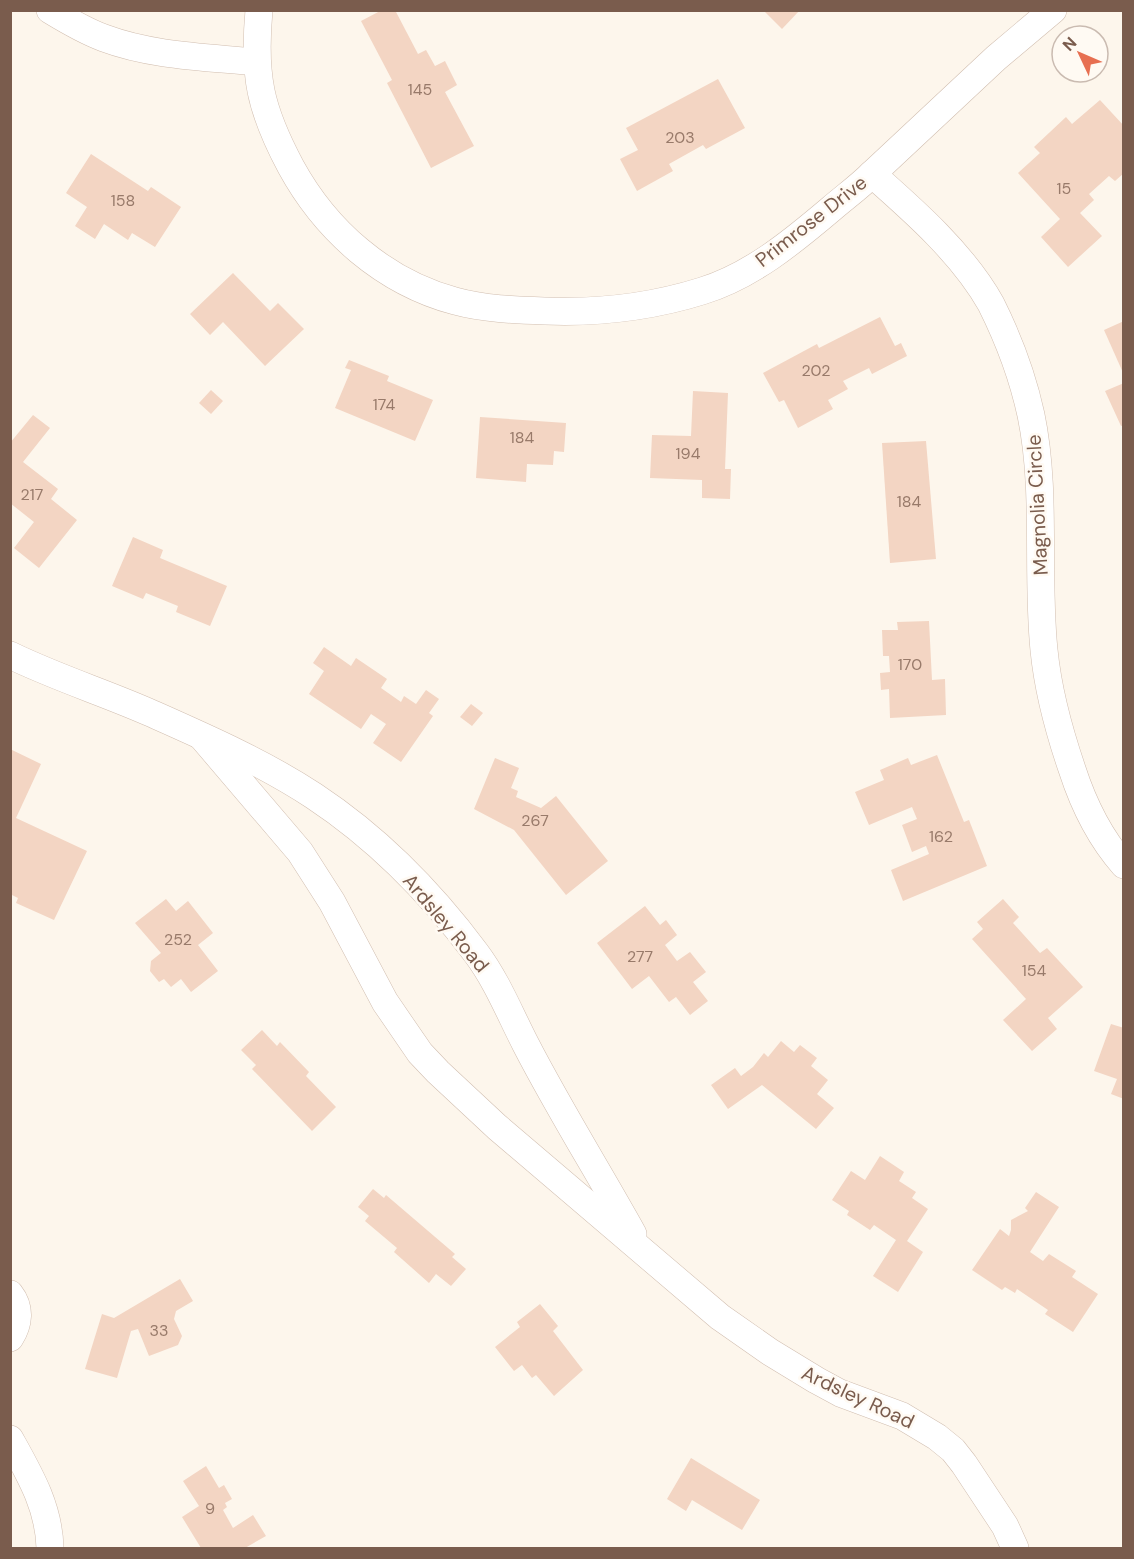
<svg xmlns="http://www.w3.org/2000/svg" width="1134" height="1559" font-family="'DM Sans',sans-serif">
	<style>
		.building { fill: #f3d5c3 }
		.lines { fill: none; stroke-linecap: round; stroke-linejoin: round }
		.minor-casing { stroke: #d1beb0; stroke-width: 28 }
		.minor { stroke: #fff; stroke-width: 27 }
		.labels { text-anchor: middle; stroke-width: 5; stroke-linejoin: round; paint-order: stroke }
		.number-label { font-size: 16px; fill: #987a6a }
		.street-label { font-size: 20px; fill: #7a5c4d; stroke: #fffaf3 }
	</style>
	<rect width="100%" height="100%" fill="#fdf6ec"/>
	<g class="building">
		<polygon points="382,10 395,10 418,54 426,50 435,66 445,61 457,85 445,92 474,146 431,168 387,83 392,80 361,21"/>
		<polygon points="763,10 800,10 782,29"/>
		<polygon points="718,79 745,128 706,149 703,145 669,164 673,171 637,191 620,159 638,150 626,128"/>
		<polygon points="1100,100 1124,126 1124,173 1115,181 1109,176 1089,194 1094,200 1080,213 1102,236 1068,267 1041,237 1060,219 1018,173 1040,153 1034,147 1066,117 1072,124"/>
		<polygon points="91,154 148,191 151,187 181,207 155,247 132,233 128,240 104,224 95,239 75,226 87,207 66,193"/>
		<polygon points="233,273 270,311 278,303 304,329 265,366 223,322 210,335 190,314"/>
		<polygon points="880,317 895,346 901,343 907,356 872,374 869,368 843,381 848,389 828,400 833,409 798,428 784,400 779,402 763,373 817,344 819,348"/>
		<polygon points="1124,321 1124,375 1104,330"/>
		<polygon points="349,360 389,376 387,381 433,400 415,441 335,408 351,370 345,368"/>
		<polygon points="1124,383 1124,425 1121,426 1105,391"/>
		<polygon points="211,390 223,401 211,414 199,403"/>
		<polygon points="693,391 728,393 725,469 731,469 730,499 702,498 702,480 650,478 652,435 691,436"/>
		<polygon points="33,415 50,428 23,462 58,489 51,499 77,520 39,568 14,548 34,522 10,503 10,443"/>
		<polygon points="480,417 566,423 564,452 554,451 553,465 527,464 526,482 476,478"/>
		<polygon points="926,441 936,559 890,563 882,443"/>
		<polygon points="133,537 163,550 160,558 227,586 210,626 176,612 178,606 146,593 143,599 112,586"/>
		<polygon points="929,621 932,680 945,679 946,715 890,718 889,689 881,690 880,673 890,672 889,656 883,656 882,630 898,630 897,622"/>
		<polygon points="324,647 351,666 356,658 387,679 381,688 401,702 404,696 416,704 426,690 439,699 429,713 433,716 401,762 373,743 386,724 371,714 361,729 309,694 324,671 313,663"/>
		<polygon points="471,704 483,713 472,726 460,717"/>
		<polygon points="10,749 41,764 16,818 87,851 54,920 16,903 18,898 10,894"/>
		<polygon points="937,755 964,822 969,820 987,866 903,901 891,870 929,854 926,846 912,852 902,825 917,819 912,807 869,825 855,792 884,780 880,770 908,758 911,765"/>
		<polygon points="495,758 519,768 511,788 518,791 516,797 541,808 556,796 608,861 566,895 514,830 474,809"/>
		<polygon points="166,899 176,911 188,901 213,933 198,945 218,971 191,992 181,979 171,987 164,979 159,982 150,971 151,961 161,953 135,923"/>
		<polygon points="1003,899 1019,917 1013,923 1040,953 1047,948 1083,987 1048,1018 1057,1029 1032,1051 1003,1020 1026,999 972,939 983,929 977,922"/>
		<polygon points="645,906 660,925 666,920 677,935 665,945 677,961 690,952 706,972 693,982 708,1001 690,1015 676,997 669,1002 649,976 632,989 597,943"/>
		<polygon points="1111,1024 1124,1028 1124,1099 1111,1094 1117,1079 1094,1071"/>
		<polygon points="262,1030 277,1046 280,1042 309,1072 306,1076 336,1107 312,1131 252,1069 256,1065 241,1050"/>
		<polygon points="781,1041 794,1052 800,1045 817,1058 811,1066 828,1080 817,1094 834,1108 816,1129 762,1085 728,1109 711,1085 735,1068 741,1076 753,1067 764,1053 768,1057"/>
		<polygon points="880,1156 904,1172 899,1181 916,1192 912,1198 928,1209 907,1241 923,1252 898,1292 873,1276 896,1240 874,1225 870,1230 847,1215 849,1211 832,1200 851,1171 865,1180"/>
		<polygon points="373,1189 384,1198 386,1195 455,1254 452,1257 466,1269 451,1286 436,1274 429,1283 394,1252 397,1248 365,1221 369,1216 358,1207"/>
		<polygon points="1036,1192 1059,1207 1030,1252 1043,1261 1049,1254 1076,1271 1072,1277 1098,1294 1073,1332 1045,1314 1048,1310 1017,1289 1015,1293 1005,1287 1002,1290 972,1270 1000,1229 1009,1236 1011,1230 1011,1220 1028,1211 1025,1208"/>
		<polygon points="180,1279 193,1301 176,1311 174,1319 182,1336 178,1345 149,1356 138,1329 131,1331 117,1378 85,1369 102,1314 114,1318"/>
		<polygon points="540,1304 558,1326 553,1331 583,1370 554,1396 536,1375 532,1378 522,1365 514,1371 495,1347 520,1327 517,1322"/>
		<polygon points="691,1458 760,1500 742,1530 692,1500 686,1511 667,1499"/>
		<polygon points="206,1466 219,1488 224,1485 232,1499 225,1503 227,1507 223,1510 233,1528 253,1515 266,1536 245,1548 201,1548 182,1517 199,1506 183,1481"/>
	</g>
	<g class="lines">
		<g class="minor-casing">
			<g id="minor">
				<path d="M50 10C68 21 85 31 104 38 152 56 206 57 256 62"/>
				<path d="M259 10C253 76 260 109 291 167 326 231 384 282 455 301 484 309 515 310 545 311 598 313 651 307 702 291 751 276 792 242 831 209 845 197 860 186 872 174"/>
				<path d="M1053 10 996 58 872 174C914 211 963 254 991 304 1008 338 1023 378 1031 415 1047 492 1036 572 1044 650 1048 691 1059 731 1072 769 1083 803 1100 838 1124 865"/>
				<path d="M10 655C57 678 106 693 153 714 207 738 264 763 314 796 376 837 432 894 476 953 497 981 510 1014 526 1045 559 1109 598 1171 633 1234"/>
				<polyline points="202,737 300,852 332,902 385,1002 420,1053 438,1072 497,1127 720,1317 770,1352 816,1380 840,1393 902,1416 937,1437 953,1450 964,1464 1005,1526 1015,1548"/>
				<path d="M10 1294C21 1308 19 1324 10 1338"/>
				<path d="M10 1439C30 1475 49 1507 50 1548"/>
			</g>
		</g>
		<use href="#minor" class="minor"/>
	</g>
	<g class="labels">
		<g class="number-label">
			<text x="420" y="95">145</text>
			<text x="680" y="143">203</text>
			<text x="1064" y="194">15</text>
			<text x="123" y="206">158</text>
			<text x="816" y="376">202</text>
			<text x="384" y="410">174</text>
			<text x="522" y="443">184</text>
			<text x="688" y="459">194</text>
			<text x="32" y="500">217</text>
			<text x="909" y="507">184</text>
			<text x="910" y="670">170</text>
			<text x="535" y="826">267</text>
			<text x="941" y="842">162</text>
			<text x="178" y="945">252</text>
			<text x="640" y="962">277</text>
			<text x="1034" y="976">154</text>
			<text x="159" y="1336">33</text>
			<text x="210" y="1514">9</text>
		</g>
		<g class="street-label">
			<text transform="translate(811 221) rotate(-38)" y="7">Primrose Drive</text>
			<text transform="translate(1037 505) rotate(-93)" y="7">Magnolia Circle</text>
			<text transform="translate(446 923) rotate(50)" y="7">Ardsley Road</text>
			<text transform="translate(858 1397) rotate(25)" y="7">Ardsley Road</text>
		</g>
	</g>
	<rect width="1134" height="1559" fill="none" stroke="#7a5c4d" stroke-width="24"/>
	<g transform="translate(1080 54) rotate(314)"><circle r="28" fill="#fffaf3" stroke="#cabbb1" stroke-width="1.5"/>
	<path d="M0-4.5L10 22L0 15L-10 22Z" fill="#e76f51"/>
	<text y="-9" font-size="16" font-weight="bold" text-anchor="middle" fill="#7a5c4d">N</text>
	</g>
</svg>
